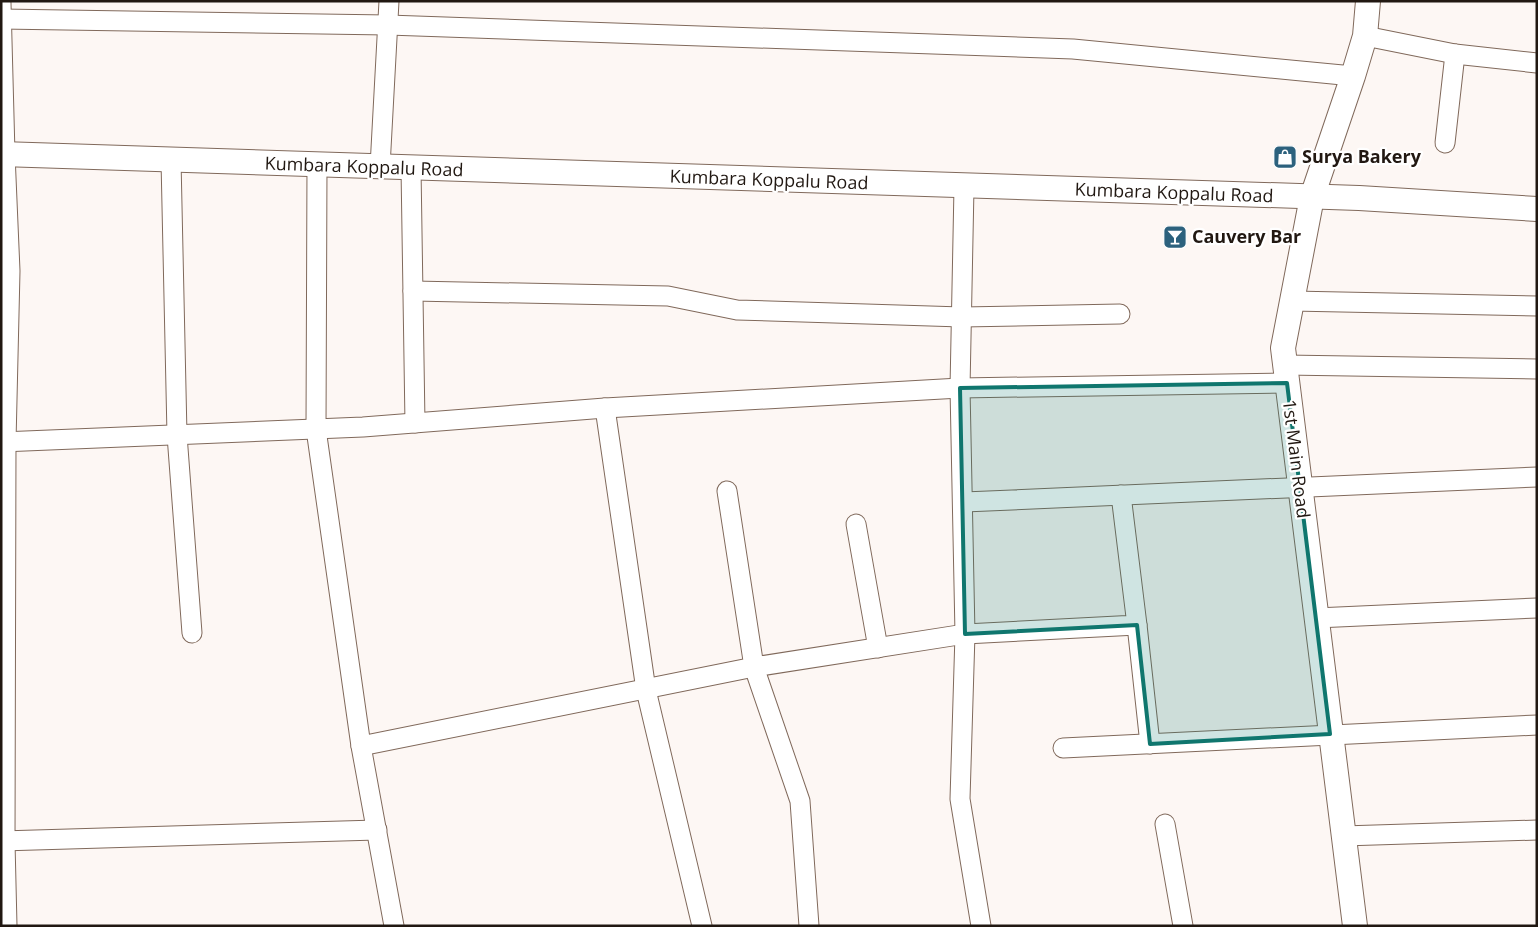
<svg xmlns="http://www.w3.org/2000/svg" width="1538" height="927" font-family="'Open Sans',sans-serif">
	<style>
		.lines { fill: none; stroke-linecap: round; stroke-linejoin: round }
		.minor-casing { stroke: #80695b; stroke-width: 21 }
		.tertiary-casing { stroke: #80695b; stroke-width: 26 }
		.minor { stroke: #fff; stroke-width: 19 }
		.tertiary { stroke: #fff; stroke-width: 24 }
		.marked { fill: #0f766e; fill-opacity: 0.2; stroke: #0f766e; stroke-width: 4; stroke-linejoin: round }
		.labels { text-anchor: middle; stroke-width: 4.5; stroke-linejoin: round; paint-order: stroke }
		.poi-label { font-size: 18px; font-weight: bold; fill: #211812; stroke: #fff; text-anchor: start }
		.street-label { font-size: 18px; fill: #211812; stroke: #fff }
	</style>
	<rect width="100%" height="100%" fill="#fdf7f4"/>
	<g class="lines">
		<g class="minor-casing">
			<g id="minor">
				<polyline points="1,3 5,154 10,271 6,442 5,842 7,926"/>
				<polyline points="1,19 388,25 1073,49 1353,76"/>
				<polyline points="1365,36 1455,54 1537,63"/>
				<polyline points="1445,143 1455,54"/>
				<polyline points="171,160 177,435 192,633"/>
				<polyline points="317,165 316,429 361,746 394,926"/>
				<polyline points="380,167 389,1"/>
				<polyline points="411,168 415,423"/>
				<polyline points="964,187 960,388 965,634 960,799 981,926"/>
				<polyline points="413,291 668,296 737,310 962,317 1120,314"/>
				<polyline points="1292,301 1537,306"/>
				<polyline points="1285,365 1537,369"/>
				<polyline points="605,408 646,690 702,926"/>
				<polyline points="1,442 363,427 605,408 960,388 1287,383"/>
				<polyline points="727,491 754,667 800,801 809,926"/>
				<polyline points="964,502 1537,477"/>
				<polyline points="856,524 878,648"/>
				<polyline points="1316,618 1537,608"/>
				<polyline points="1137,625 1150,744"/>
				<polyline points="361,746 754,667 965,634 1137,625 1121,495"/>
				<polyline points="1063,748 1537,725"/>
				<polyline points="1165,824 1183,926"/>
				<polyline points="1343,836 1537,830"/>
				<polyline points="1,841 377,830"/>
			</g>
		</g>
		<g class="tertiary-casing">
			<g id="tertiary">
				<polyline points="1,154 1359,198 1537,209"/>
				<polyline points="1355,926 1283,348 1312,197 1353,76 1365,36 1368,1"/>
			</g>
		</g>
		<use href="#minor" class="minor"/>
		<use href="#tertiary" class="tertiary"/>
	</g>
	<path class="marked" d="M1287 383 1330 734 1150 744 1137 625 965 634 960 388Z"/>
	<defs>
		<g id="shop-square" transform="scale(1.25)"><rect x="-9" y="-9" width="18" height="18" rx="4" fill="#2c617d" stroke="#fff"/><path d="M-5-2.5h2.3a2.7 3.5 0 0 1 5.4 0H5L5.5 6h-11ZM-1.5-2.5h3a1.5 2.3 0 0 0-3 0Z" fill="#fff"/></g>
		<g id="bar-square" transform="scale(1.25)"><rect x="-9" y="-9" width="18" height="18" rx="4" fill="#2c617d" stroke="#fff"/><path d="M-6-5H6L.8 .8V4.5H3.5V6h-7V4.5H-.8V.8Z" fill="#fff"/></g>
	</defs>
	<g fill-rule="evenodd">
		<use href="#shop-square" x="1285" y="157"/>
		<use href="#bar-square" x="1175" y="237"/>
	</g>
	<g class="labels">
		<g class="poi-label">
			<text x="1302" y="163">Surya Bakery</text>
			<text x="1192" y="243">Cauvery Bar</text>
		</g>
		<g class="street-label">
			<text transform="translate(364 167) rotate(2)" y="6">Kumbara Koppalu Road</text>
			<text transform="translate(769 180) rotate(2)" y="6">Kumbara Koppalu Road</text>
			<text transform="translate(1174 193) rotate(2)" y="6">Kumbara Koppalu Road</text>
			<text transform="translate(1296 459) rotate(83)" y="6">1st Main Road</text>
		</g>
	</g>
	<rect width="1538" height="927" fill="none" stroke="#211812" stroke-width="5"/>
</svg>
